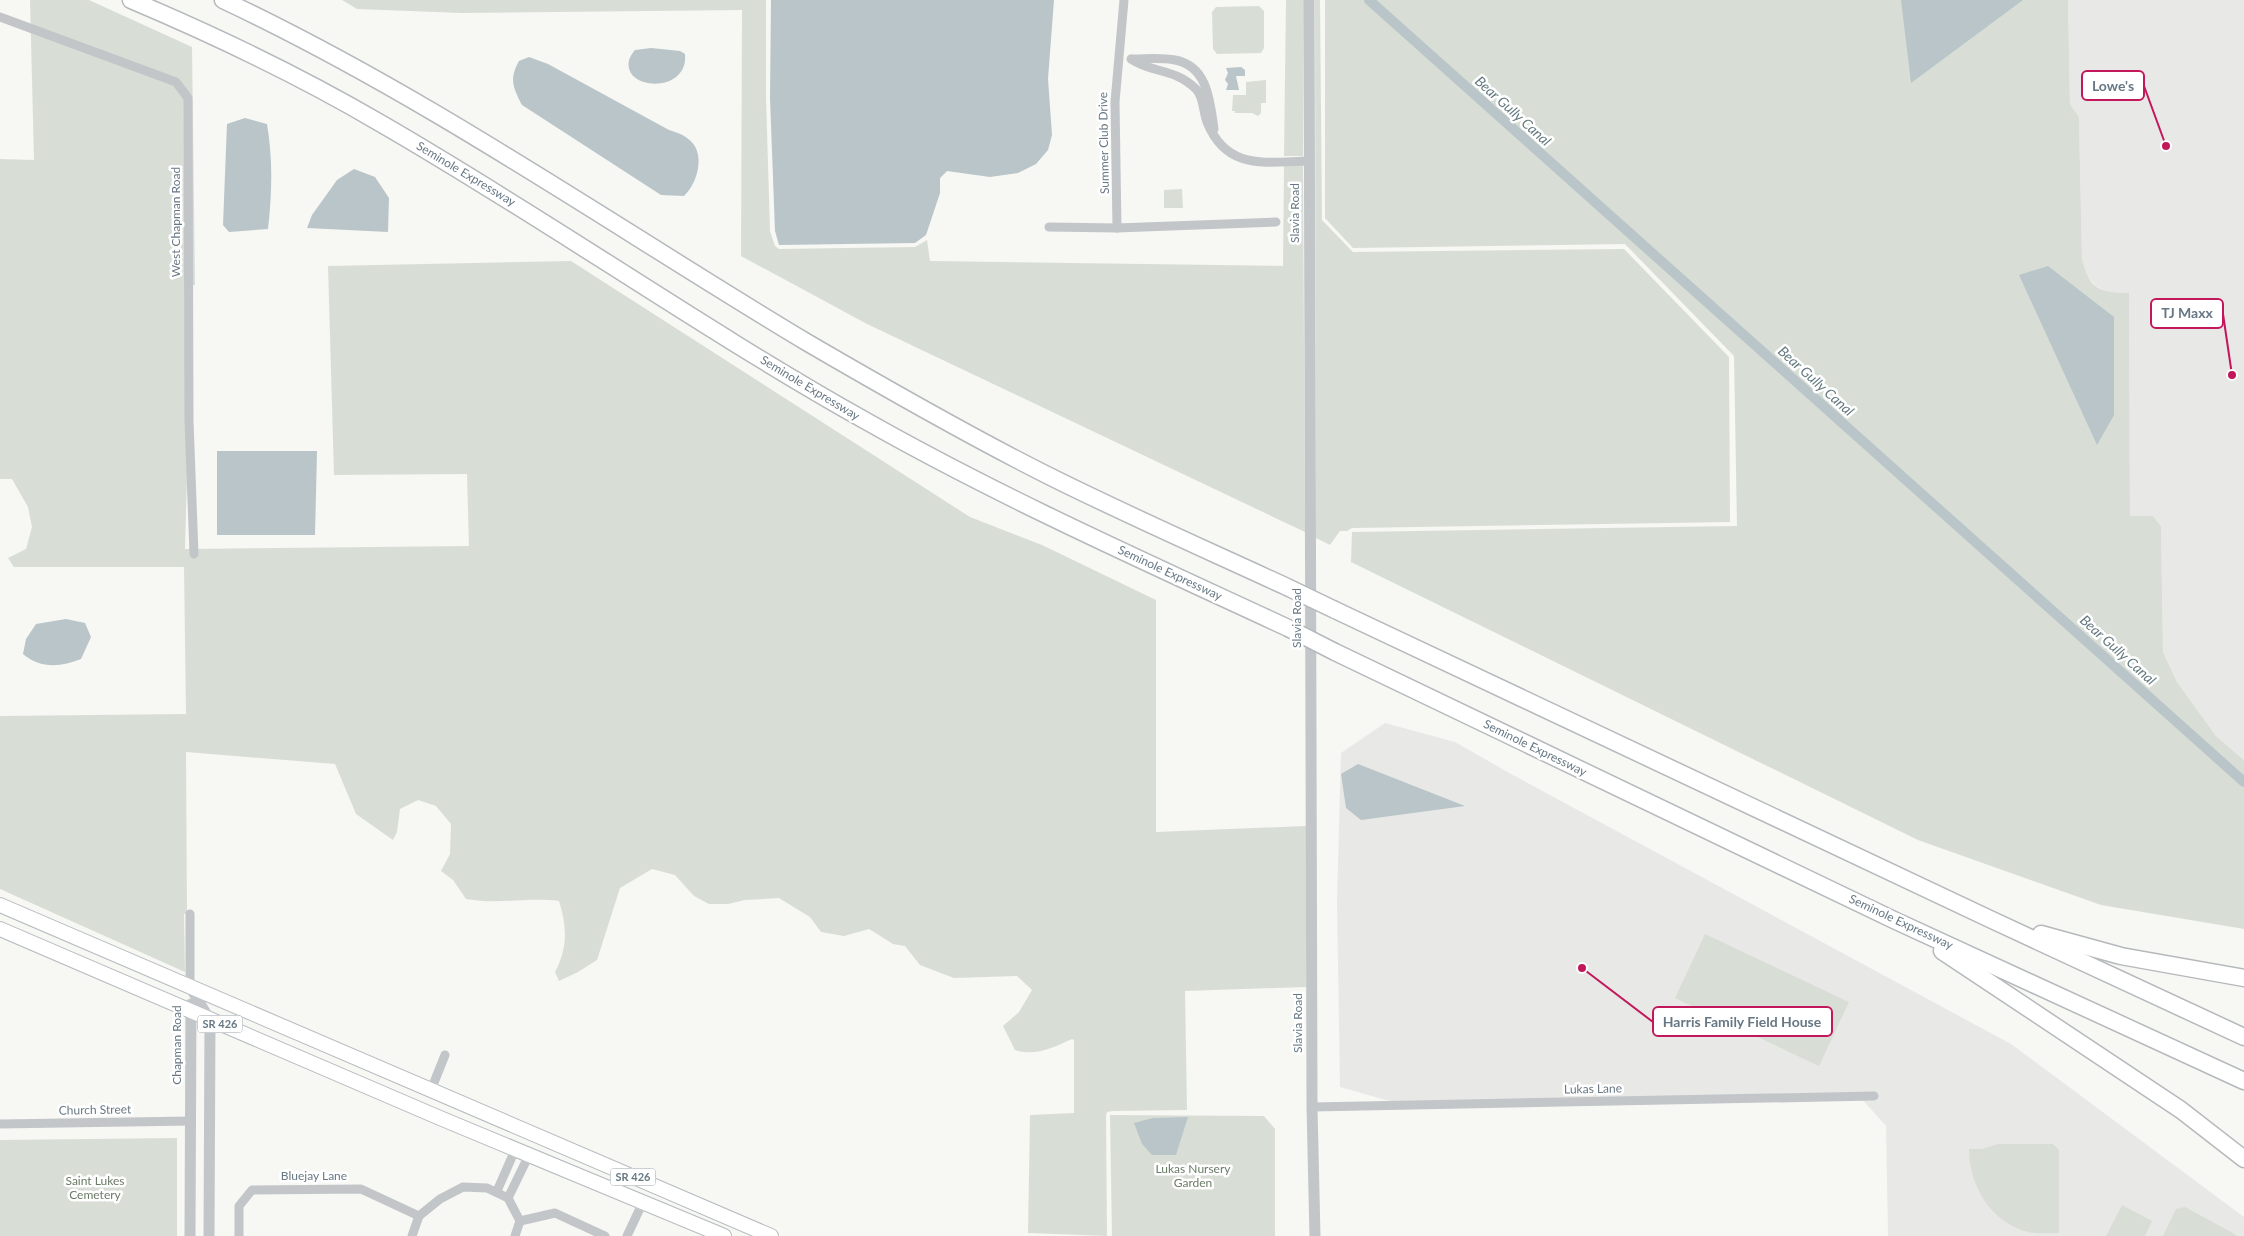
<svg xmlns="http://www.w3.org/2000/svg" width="2244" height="1236" font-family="Lato,sans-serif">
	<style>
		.built { fill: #e8e8e7 }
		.green { fill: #d8ded5 }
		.water { fill: #b9c5c8 }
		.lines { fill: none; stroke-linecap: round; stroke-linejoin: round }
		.canal { stroke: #b9c5c8; stroke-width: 10 }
		.primary-casing { stroke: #b5babd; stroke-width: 16 }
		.motorway-casing { stroke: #b5b9bb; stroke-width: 19 }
		.minor { stroke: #c2c6c9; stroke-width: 9 }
		.tertiary { stroke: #c2c6c9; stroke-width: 11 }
		.primary { stroke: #fff; stroke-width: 14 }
		.motorway { stroke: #fff; stroke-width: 16 }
		.motorway-bridge-casing { stroke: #b5b9bb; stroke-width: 19; stroke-linecap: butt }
		.motorway-bridge { stroke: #fff; stroke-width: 16 }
		.labels { text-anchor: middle; stroke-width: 5; stroke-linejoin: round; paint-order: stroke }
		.shield { fill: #fff; stroke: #95a0a9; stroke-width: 1 }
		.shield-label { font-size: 11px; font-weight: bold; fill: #677884 }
		.street-label { font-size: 12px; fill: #677884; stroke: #fff }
		.park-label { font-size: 12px; fill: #6a7b66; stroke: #fff }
		.water-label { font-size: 14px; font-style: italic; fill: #63797f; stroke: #fff }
		.leader { fill: none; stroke: #c2185b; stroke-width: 2 }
		.callout-dot { fill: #c2185b; stroke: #fff; stroke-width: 2 }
		.callout { fill: #fff; stroke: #c2185b; stroke-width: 2 }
		.callout-label { font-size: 14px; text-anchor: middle; font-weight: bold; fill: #677884 }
	</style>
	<rect width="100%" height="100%" fill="#f7f7f4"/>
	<g class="built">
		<polygon points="2068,0 2244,0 2244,760 2216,736 2177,682 2163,652 2161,526 2153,516 2130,517 2129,293 2108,293 2096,286 2086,275 2082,259 2079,117 2070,104"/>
		<polygon points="1385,723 1455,742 1511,774 2011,1044 2244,1217 2244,1236 1888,1236 1886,1126 1860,1097 1404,1105 1340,1087 1337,902 1341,753"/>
	</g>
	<g class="green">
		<path d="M30 0H89L192 47 195 285H184L187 475 185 549 469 546 467 474 334 475 328 266 571 261 970 517 1042 545 1156 600V832L1306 826V987L1185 991 1187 1110 1113 1111 1107 1112 1106 1115 1107 1236 1028 1233 1030 1115 1074 1113V1040L1072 1039C1054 1047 1035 1057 1015 1050L1003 1026 1019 1012 1032 990 1017 976 954 978 920 965 905 946 893 944 869 929 844 936 821 932 810 917 779 898 745 900 728 904H709L694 896 675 875 652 869 620 888 597 960 578 972 559 981 555 972C568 947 567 927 559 901 527 897 498 905 466 899L453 880 441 871 450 854 451 824 436 806 418 800 400 809 397 832 393 840 356 814 335 764 186 752 187 914H184L185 972 0 889V716L186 714 184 567H14L8 558 26 549 32 527 28 507 12 479H0V159L34 160Z"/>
		<polygon points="342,0 766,0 766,98 770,231 775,246 779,249 915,247 927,240 930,261 1283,266 1284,166 1303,165 1305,532 867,324 741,256 742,10 462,13 357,9"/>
		<polygon points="1286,0 1304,0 1303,156 1284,156"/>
		<polygon points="1315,0 1320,0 1322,220 1353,252 1624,249 1729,357 1730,522 1352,528 1347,531 1340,531 1330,545 1316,538"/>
		<path d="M1325 0H2068L2070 104 2079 117 2082 259C2089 289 2100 293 2129 293L2130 516H2153L2161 526 2163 652 2177 682 2216 736 2244 760V929L2101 905 1918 840 1351 562 1352 532 1737 526 1734 356 1625 244 1353 248 1325 218Z"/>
		<polygon points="1259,6 1264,11 1264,48 1261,53 1217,54 1213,49 1212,12 1216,7"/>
		<polygon points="1266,80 1266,103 1261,103 1261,113 1258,116 1252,113 1235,113 1235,111 1232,111 1233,95 1246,95 1246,82"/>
		<polygon points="1182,189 1183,208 1164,208 1164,190"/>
		<polygon points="1705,934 1849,1002 1819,1066 1675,998"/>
		<polygon points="1110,1115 1264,1116 1275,1129 1275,1236 1112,1236"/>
		<polygon points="177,1138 177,1236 0,1236 0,1140"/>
		<path d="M1998 1144H2053L2059 1150V1233C2049 1233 2037 1234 2028 1232 1991 1223 1969 1185 1969 1149H1982Z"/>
		<polygon points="2122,1205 2152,1221 2145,1236 2106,1236"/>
		<polygon points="2185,1207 2233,1233 2237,1236 2163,1236 2176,1209"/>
	</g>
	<g class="water">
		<polygon points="771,0 1054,0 1048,79 1052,135 1048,150 1036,164 1018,173 990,177 947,171 940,178 940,193 926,235 915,243 779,245 775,231 770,98"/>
		<polygon points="1901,0 2023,0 1911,83"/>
		<path d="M651 48 680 51 685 54C689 94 622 91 629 60 630 57 633 52 635 50Z"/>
		<path d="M529 57 548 64 669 130C675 132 682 134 687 138 707 151 698 183 684 196L661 195 522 105C513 87 509 79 519 61Z"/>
		<polygon points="1241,67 1245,70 1245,76 1236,76 1239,90 1226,90 1228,84 1225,80 1228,73 1226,68"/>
		<path d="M245 118 267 124C273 160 272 193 268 229L229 232 223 225 227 124Z"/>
		<polygon points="354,169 375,177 389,198 388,232 307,228 312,215 337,180"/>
		<polygon points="2048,266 2114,317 2114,415 2097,445 2019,275"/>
		<polygon points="217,451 317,451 315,535 217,535"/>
		<path d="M66 619 85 623 91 637 81 659C61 667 40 669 23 654L26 639 36 624Z"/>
		<polygon points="1358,764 1465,806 1361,820 1346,808 1341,774"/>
		<polygon points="1188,1117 1176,1155 1152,1155 1142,1144 1134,1123 1153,1118"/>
	</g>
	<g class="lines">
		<polyline class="canal" points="1369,0 2244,782"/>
		<g class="primary-casing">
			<g id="primary">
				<polyline points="0,905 771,1236"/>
				<polyline points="0,929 440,1118 724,1236"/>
			</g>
		</g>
		<g class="motorway-casing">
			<g id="motorway">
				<path d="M131 0C216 36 300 76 380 123 545 218 700 328 866 421 1002 498 1146 562 1288 628"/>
				<path d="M223 0C429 97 614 227 808 343 887 389 967 435 1049 476 1127 515 1207 550 1287 587"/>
				<polyline points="1335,610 1992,920 2244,1037"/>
				<polyline points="1335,652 1896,921 2244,1081"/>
				<polyline points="2041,934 2121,956 2244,978"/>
				<polyline points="1942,951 2181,1110 2244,1159"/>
			</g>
		</g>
		<g class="minor">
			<polyline points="0,17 176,82 188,98 189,421 194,554"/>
			<path d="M1131 59C1153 74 1173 67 1196 89 1204 97 1203 112 1207 122 1227 171 1265 162 1308 161"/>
			<path d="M1132 59C1145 59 1161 57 1175 60 1208 66 1210 102 1214 129"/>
			<polyline points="1049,227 1117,228 1276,222"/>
			<polyline points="1117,228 1115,102 1124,0"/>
			<polyline points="190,914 190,987"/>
			<polyline points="431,1090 445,1055"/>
			<polyline points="1312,1107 1874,1096"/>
			<polyline points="0,1124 191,1121"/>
			<polyline points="497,1191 515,1150"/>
			<polyline points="508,1198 529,1155"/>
			<polyline points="239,1236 239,1206 252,1190 361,1189 419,1216"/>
			<polyline points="412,1236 419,1216 440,1199 463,1187 487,1188 508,1198 520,1221 555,1213 605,1236"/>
			<polyline points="515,1236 520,1221"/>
			<polyline points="627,1236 643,1202"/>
		</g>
		<g class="tertiary">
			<polyline points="1309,0 1312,1107 1315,1236"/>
			<polyline points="190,987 210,1020 209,1236"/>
			<polyline points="190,1236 191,1004"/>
		</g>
		<use href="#primary" class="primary"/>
		<use href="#motorway" class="motorway"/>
		<g class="motorway-bridge-casing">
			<g id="motorway-bridge">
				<polyline points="1287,587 1335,610"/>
				<polyline points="1288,628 1335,652"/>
			</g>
		</g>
		<use href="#motorway-bridge" class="motorway-bridge"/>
	</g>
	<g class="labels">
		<g class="shield">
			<rect x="197.5" y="1015.5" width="45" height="17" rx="4"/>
			<rect x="610.5" y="1168.5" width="45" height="17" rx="4"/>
		</g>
		<g class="shield-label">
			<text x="220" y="1028">SR 426</text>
			<text x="633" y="1181">SR 426</text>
		</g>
		<g class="street-label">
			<text transform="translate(1104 143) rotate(-91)" y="4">Summer Club Drive</text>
			<text transform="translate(466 174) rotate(31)" y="4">Seminole Expressway</text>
			<text transform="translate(1295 213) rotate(-90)" y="4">Slavia Road</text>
			<text transform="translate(176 222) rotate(-90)" y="4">West Chapman Road</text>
			<text transform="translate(810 388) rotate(31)" y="4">Seminole Expressway</text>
			<text transform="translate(1170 573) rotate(25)" y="4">Seminole Expressway</text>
			<text transform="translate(1297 618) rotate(-90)" y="4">Slavia Road</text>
			<text transform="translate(1535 748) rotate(26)" y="4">Seminole Expressway</text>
			<text transform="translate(1901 922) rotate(25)" y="4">Seminole Expressway</text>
			<text transform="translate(1298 1023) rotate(-90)" y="4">Slavia Road</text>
			<text transform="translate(177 1045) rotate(-90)" y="4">Chapman Road</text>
			<text transform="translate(1593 1089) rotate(-1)" y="4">Lukas Lane</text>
			<text transform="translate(95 1110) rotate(-1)" y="4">Church Street</text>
			<text x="314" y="1180">Bluejay Lane</text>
		</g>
		<g class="park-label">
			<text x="1193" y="1173">Lukas Nursery<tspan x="1193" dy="14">Garden</tspan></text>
			<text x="95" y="1185">Saint Lukes<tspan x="95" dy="14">Cemetery</tspan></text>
		</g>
		<g class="water-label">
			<text transform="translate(1513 111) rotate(42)" y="5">Bear Gully Canal</text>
			<text transform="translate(1816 381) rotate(42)" y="5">Bear Gully Canal</text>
			<text transform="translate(2118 650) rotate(42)" y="5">Bear Gully Canal</text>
		</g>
	</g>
	<path class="leader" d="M2166 146L2144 86M2232 375L2223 314M1582 968L1653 1022"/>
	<g class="callout-dot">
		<circle cx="2166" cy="146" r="5"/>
		<circle cx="2232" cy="375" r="5"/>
		<circle cx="1582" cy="968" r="5"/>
	</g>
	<g class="callout">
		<rect x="2082" y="71" width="62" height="29" rx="5"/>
		<rect x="2151" y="299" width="72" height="29" rx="5"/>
		<rect x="1653" y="1007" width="179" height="29" rx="5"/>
	</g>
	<g class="callout-label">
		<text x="2113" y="91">Lowe's</text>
		<text x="2187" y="318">TJ Maxx</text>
		<text x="1742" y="1027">Harris Family Field House</text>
	</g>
</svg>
